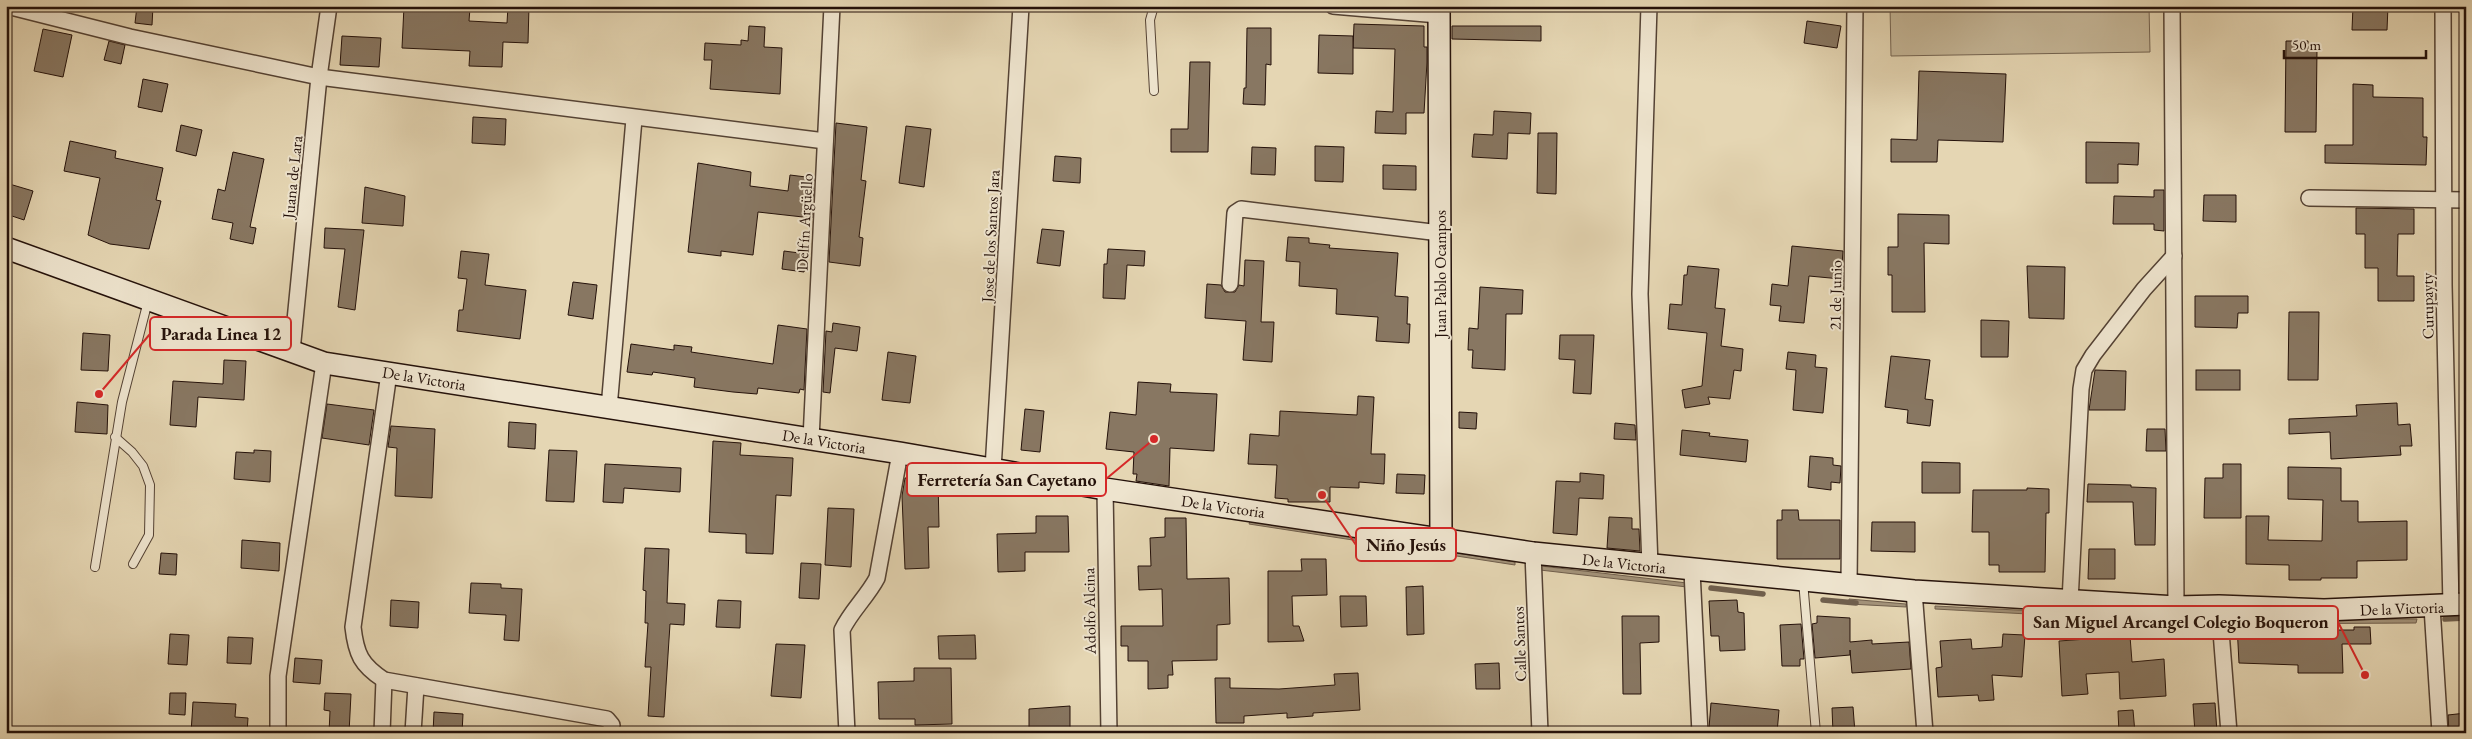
<svg xmlns="http://www.w3.org/2000/svg" width="2472" height="739" font-family="'EB Garamond',serif">
	<style>
		.green { fill: #c4b596; stroke: #746350 }
		.water { fill: #a3937a; stroke: #705f4d }
		.lines { fill: none; stroke-linecap: round; stroke-linejoin: round }
		.stream { stroke: #705f4d; stroke-width: 5.5 }
		.building { fill: #887762; stroke: #24110a }
		.lane-casing { stroke: #544234; stroke-width: 10 }
		.street-casing { stroke: #544234; stroke-width: 18 }
		.secondary-casing { stroke: #24110a; stroke-width: 24 }
		.lane { stroke: #eee4ce; stroke-width: 8 }
		.street { stroke: #eee4ce; stroke-width: 15 }
		.secondary { stroke: #eee4ce; stroke-width: 21 }
		.labels { text-anchor: middle; stroke-width: 4; stroke-linejoin: round; paint-order: stroke }
		.street-label { font-size: 16px; fill: #24110a; stroke: #eee4ce }
		.leader { fill: none; stroke: #d62828; stroke-width: 2 }
		.callout-dot { fill: #d62828; stroke: #eee4ce; stroke-width: 2 }
		.callout { fill: #eee4ce; stroke: #d62828; stroke-width: 2 }
		.callout-label { font-size: 18px; text-anchor: middle; font-weight: bold; fill: #24110a }
	</style>
	<rect width="100%" height="100%" fill="#e5d6b3"/>
	<filter id="stains"><feTurbulence type="fractalNoise" baseFrequency=".004" numOctaves="4"/><feColorMatrix values="0 0 0 0 .2 0 0 0 0 .09 0 0 0 0 .02 0 0 0 .5 -.17"/></filter>
	<radialGradient id="worn" r=".72"><stop offset=".6" stop-color="#630" stop-opacity="0"/><stop offset="1" stop-color="#630" stop-opacity=".3"/></radialGradient>
	<polygon class="green" points="1890,6 2149,6 2150,52 1891,56"/>
	<g class="water">
		<polygon points="1250,521 1515,562 1515,565 1249,524"/>
		<polygon points="1541,566 1687,583 1687,587 1540,570"/>
		<polygon points="1849,599 1906,604 1906,607 1849,604"/>
		<polygon points="1935,606 2159,617 2158,621 1935,609"/>
		<polygon points="2417,619 2416,623 2233,624 2234,620"/>
	</g>
	<g class="lines">
		<g class="stream">
			<polyline points="1711,588 1763,594"/>
			<polyline points="1823,600 1856,603"/>
			<polyline points="2445,619 2466,618"/>
		</g>
	</g>
	<g class="building">
		<polygon points="137,6 153,6 152,25 135,23"/>
		<polygon points="404,6 470,8 469,21 507,23 508,6 529,6 528,43 503,42 502,67 469,66 470,51 402,48"/>
		<polygon points="2353,6 2388,6 2387,30 2352,30"/>
		<polygon points="1807,21 1841,26 1837,48 1804,43"/>
		<polygon points="1354,24 1424,26 1424,47 1427,47 1427,62 1424,113 1406,113 1406,134 1375,133 1376,111 1393,112 1395,49 1353,48"/>
		<polygon points="749,26 765,27 764,47 782,48 780,94 710,89 712,60 704,60 705,43 741,45 741,40 748,41"/>
		<polygon points="1452,26 1541,26 1541,41 1452,39"/>
		<polygon points="1247,28 1271,28 1271,65 1266,64 1265,105 1243,104 1244,88 1246,88"/>
		<polygon points="43,29 72,35 63,77 34,71"/>
		<polygon points="1319,35 1353,36 1353,74 1318,73"/>
		<polygon points="342,36 381,38 379,67 340,65"/>
		<polygon points="109,41 125,45 121,64 104,60"/>
		<polygon points="2286,41 2308,41 2308,49 2317,49 2316,132 2285,132"/>
		<polygon points="1190,62 1210,62 1208,152 1171,152 1171,129 1188,129"/>
		<polygon points="1919,71 2006,74 2003,142 1938,140 1937,162 1891,162 1891,139 1917,140"/>
		<polygon points="143,79 168,84 162,112 138,107"/>
		<polygon points="2353,84 2373,85 2373,97 2423,98 2423,137 2427,137 2426,165 2325,163 2325,145 2353,145"/>
		<polygon points="1494,111 1531,113 1530,134 1508,133 1507,159 1472,157 1474,134 1493,135"/>
		<polygon points="473,117 506,119 505,145 472,143"/>
		<polygon points="836,123 867,127 861,180 866,181 859,237 863,238 860,266 829,262"/>
		<polygon points="181,125 202,130 196,156 176,151"/>
		<polygon points="906,126 931,129 924,187 899,183"/>
		<polygon points="1538,133 1557,133 1556,194 1537,193"/>
		<polygon points="70,141 116,151 115,158 163,168 156,200 161,201 149,249 110,244 88,235 100,178 64,171"/>
		<polygon points="2086,142 2139,143 2138,165 2118,164 2118,183 2086,183"/>
		<polygon points="1315,146 1344,147 1343,182 1315,181"/>
		<polygon points="1252,147 1276,148 1275,175 1251,174"/>
		<polygon points="233,152 264,159 250,227 256,228 253,244 230,239 233,223 212,219 218,189 225,191"/>
		<polygon points="1055,156 1081,158 1080,183 1053,181"/>
		<polygon points="698,163 751,172 750,186 788,191 790,175 814,178 812,218 758,212 753,255 721,251 721,256 688,252"/>
		<polygon points="1383,165 1416,166 1416,190 1383,189"/>
		<polygon points="6,183 33,191 24,220 6,214"/>
		<polygon points="365,187 405,196 403,226 362,223"/>
		<polygon points="2154,190 2164,190 2164,231 2154,230 2154,224 2113,224 2114,196 2154,197"/>
		<polygon points="2204,195 2236,195 2236,222 2203,221"/>
		<polygon points="2356,208 2414,209 2414,234 2398,234 2397,276 2414,276 2414,301 2378,301 2378,268 2365,268 2365,234 2356,234"/>
		<polygon points="1898,214 1949,215 1949,244 1924,243 1925,312 1892,312 1892,275 1888,275 1888,247 1898,247"/>
		<polygon points="325,228 364,230 355,310 338,307 345,249 324,248"/>
		<polygon points="1042,229 1064,231 1060,266 1037,263"/>
		<polygon points="1288,237 1309,238 1309,243 1330,245 1329,248 1398,253 1395,296 1408,297 1407,324 1410,324 1409,343 1376,341 1378,317 1336,314 1337,289 1299,286 1300,262 1286,261"/>
		<polygon points="1792,246 1843,251 1841,279 1809,276 1804,323 1779,321 1781,306 1770,305 1772,284 1788,286"/>
		<polygon points="1108,249 1145,251 1144,266 1127,265 1125,299 1103,298 1104,264 1107,264"/>
		<polygon points="461,251 489,254 485,285 526,290 520,339 457,331 459,310 463,310 467,279 458,278"/>
		<polygon points="784,251 807,254 804,272 782,269"/>
		<polygon points="1245,260 1264,261 1261,322 1274,322 1272,362 1243,360 1246,321 1205,318 1207,284 1221,285 1225,292 1235,292 1239,285 1244,286"/>
		<polygon points="1688,266 1719,269 1715,308 1725,309 1721,346 1743,349 1741,371 1734,370 1730,399 1708,397 1710,404 1685,408 1682,390 1702,386 1707,333 1668,329 1670,304 1682,305 1684,275 1687,275"/>
		<polygon points="2027,266 2065,267 2064,319 2029,318"/>
		<polygon points="573,282 597,285 593,319 568,315"/>
		<polygon points="1480,287 1523,290 1522,314 1506,314 1505,370 1472,368 1473,350 1468,350 1469,328 1478,329"/>
		<polygon points="2195,296 2248,296 2248,313 2238,313 2237,328 2195,327"/>
		<polygon points="2289,312 2319,312 2318,380 2288,380"/>
		<polygon points="1981,320 2009,321 2008,357 1981,357"/>
		<polygon points="833,323 860,327 857,351 835,348 830,393 823,392 826,331 832,332"/>
		<polygon points="778,325 807,329 804,390 800,389 799,393 758,388 757,394 733,392 694,387 695,378 653,372 652,375 627,372 631,344 674,350 674,345 692,347 691,352 773,364"/>
		<polygon points="83,333 110,335 108,371 81,370"/>
		<polygon points="1560,335 1594,335 1591,394 1573,393 1575,360 1559,359"/>
		<polygon points="888,352 916,356 910,403 882,400"/>
		<polygon points="1788,352 1816,355 1815,367 1827,368 1823,413 1793,410 1796,370 1786,369"/>
		<polygon points="1891,356 1930,360 1925,399 1933,400 1930,426 1907,423 1908,410 1885,407"/>
		<polygon points="224,360 246,361 244,400 198,397 196,427 170,425 173,381 223,384"/>
		<polygon points="2095,370 2126,371 2125,410 2089,410"/>
		<rect x="2196" y="370" width="44" height="20"/>
		<polygon points="1138,382 1171,384 1170,392 1217,394 1214,451 1170,448 1169,486 1136,481 1137,474 1133,474 1134,452 1106,449 1110,412 1136,415"/>
		<polygon points="1358,396 1374,397 1371,454 1385,454 1384,484 1359,482 1359,488 1330,487 1330,502 1288,502 1288,499 1275,498 1277,465 1248,464 1250,434 1279,436 1280,411 1357,415"/>
		<polygon points="77,402 108,405 107,434 75,432"/>
		<polygon points="2397,403 2398,425 2410,424 2412,446 2400,446 2401,455 2331,459 2330,432 2289,434 2289,419 2357,416 2356,405"/>
		<polygon points="327,404 374,410 369,445 322,438"/>
		<polygon points="1025,409 1044,411 1040,452 1021,450"/>
		<polygon points="1459,412 1477,413 1476,429 1459,428"/>
		<polygon points="509,422 536,424 535,449 508,447"/>
		<polygon points="1615,423 1635,425 1636,440 1614,439"/>
		<polygon points="391,426 435,429 432,498 395,496 397,448 388,447"/>
		<polygon points="2147,429 2165,429 2166,451 2146,451"/>
		<polygon points="1682,430 1710,433 1709,436 1748,440 1746,462 1680,455"/>
		<polygon points="713,441 741,443 740,455 793,458 791,496 776,495 773,554 746,553 746,534 709,532"/>
		<polygon points="254,450 271,451 270,482 234,479 236,452 254,453"/>
		<polygon points="549,450 577,451 574,502 546,501"/>
		<polygon points="1810,456 1833,458 1833,465 1841,466 1840,483 1831,482 1831,490 1808,487"/>
		<polygon points="1922,462 1960,463 1960,493 1922,493"/>
		<polygon points="605,464 681,468 680,492 624,488 623,503 603,502"/>
		<polygon points="2223,464 2241,464 2241,518 2204,518 2205,478 2223,478"/>
		<polygon points="2288,467 2341,468 2341,501 2358,501 2358,522 2407,521 2407,560 2357,561 2357,578 2321,578 2321,580 2289,580 2289,565 2246,564 2246,516 2269,516 2268,540 2322,541 2323,500 2288,499"/>
		<polygon points="1580,473 1604,475 1603,499 1579,498 1577,535 1553,533 1556,481 1580,482"/>
		<polygon points="1397,474 1425,475 1424,494 1396,493"/>
		<polygon points="905,478 938,478 939,527 928,527 929,568 905,569 902,496"/>
		<polygon points="2088,484 2131,485 2131,487 2156,488 2155,545 2135,545 2133,502 2087,502"/>
		<polygon points="2027,488 2049,489 2049,513 2046,513 2045,572 1999,572 1999,565 1989,565 1989,532 1972,532 1973,490 2027,490"/>
		<polygon points="828,508 854,509 851,567 825,565"/>
		<polygon points="1782,510 1798,510 1799,520 1840,520 1840,559 1777,559 1777,520 1782,520"/>
		<polygon points="1036,516 1068,516 1069,552 1025,552 1025,571 998,572 997,534 1036,533"/>
		<polygon points="1609,517 1632,518 1632,529 1639,529 1640,551 1607,548"/>
		<polygon points="1165,518 1186,518 1187,579 1229,578 1230,624 1217,625 1217,660 1172,661 1173,675 1168,675 1168,688 1148,689 1148,661 1128,661 1128,646 1121,646 1121,626 1163,626 1162,589 1139,590 1138,566 1151,566 1150,538 1165,537"/>
		<polygon points="1872,522 1915,522 1915,552 1871,551"/>
		<polygon points="242,540 280,543 279,571 241,568"/>
		<polygon points="645,548 669,549 667,603 685,604 684,625 670,624 664,717 648,716 651,667 645,667 648,623 645,623 646,591 643,590"/>
		<polygon points="2089,549 2115,549 2115,579 2088,579"/>
		<polygon points="161,553 177,554 176,575 159,574"/>
		<polygon points="1301,559 1326,559 1327,595 1292,596 1293,626 1299,626 1304,641 1268,642 1268,571 1302,571"/>
		<polygon points="801,563 821,564 819,599 799,598"/>
		<polygon points="471,583 501,584 501,588 522,589 519,641 504,640 506,615 469,613"/>
		<polygon points="1423,586 1424,634 1407,635 1406,587"/>
		<polygon points="1340,596 1366,596 1367,626 1341,627"/>
		<polygon points="391,600 419,602 418,628 390,626"/>
		<polygon points="718,600 741,601 740,628 716,627"/>
		<polygon points="1737,600 1738,612 1744,613 1745,650 1720,651 1719,636 1711,636 1709,601"/>
		<polygon points="1622,616 1659,616 1659,642 1640,643 1641,694 1623,694"/>
		<polygon points="1817,616 1850,618 1850,642 1872,640 1872,644 1909,642 1911,669 1852,673 1850,650 1850,655 1815,658 1812,624 1817,623"/>
		<polygon points="2129,623 2132,662 2164,659 2166,696 2120,699 2119,672 2086,674 2088,694 2062,696 2059,641 2116,637 2115,624"/>
		<polygon points="1801,624 1804,659 1800,659 1800,666 1782,666 1780,625"/>
		<polygon points="2237,625 2280,627 2280,630 2354,630 2354,627 2370,627 2371,644 2342,644 2343,673 2298,673 2298,665 2239,663"/>
		<polygon points="170,634 189,635 187,665 168,664"/>
		<polygon points="2003,634 2025,635 2022,677 1992,675 1994,700 1979,701 1978,695 1938,697 1936,668 1942,667 1940,641 1971,639 1972,649 2002,647"/>
		<polygon points="975,635 976,659 939,659 938,636"/>
		<polygon points="228,637 253,638 251,664 227,663"/>
		<polygon points="776,644 805,645 801,698 771,696"/>
		<polygon points="295,658 322,660 320,684 293,682"/>
		<polygon points="1499,663 1500,689 1476,689 1475,664"/>
		<polygon points="914,668 951,668 952,724 915,725 915,719 879,719 878,682 914,681"/>
		<polygon points="1358,673 1360,710 1313,713 1313,716 1287,718 1287,713 1244,716 1244,723 1216,723 1215,678 1230,678 1230,688 1279,689 1335,685 1334,674"/>
		<polygon points="170,693 186,693 185,715 169,714"/>
		<polygon points="325,693 351,694 349,733 329,733 330,711 324,710"/>
		<polygon points="193,702 236,704 235,717 248,718 247,733 191,733"/>
		<polygon points="1711,703 1779,710 1777,733 1738,733 1738,730 1709,728"/>
		<polygon points="2215,703 2217,733 2195,733 2193,704"/>
		<polygon points="1070,706 1070,731 1029,731 1029,709"/>
		<polygon points="1853,707 1855,733 1833,733 1832,708"/>
		<polygon points="2133,710 2135,733 2119,733 2118,711"/>
		<polygon points="434,712 463,714 462,733 433,733"/>
		<polygon points="2466,713 2466,733 2449,733 2448,715"/>
	</g>
	<g class="lines">
		<g class="lane-casing">
			<g id="lane">
				<polyline points="1154,91 1150,20 1154,6"/>
				<polyline points="115,437 132,452 143,466 150,485 149,535 133,564"/>
				<polyline points="95,567 122,402 148,301"/>
				<polyline points="1803,581 1816,733"/>
			</g>
		</g>
		<g class="street-casing">
			<g id="street">
				<polyline points="7,6 130,37 319,77 825,141"/>
				<polyline points="1333,6 1438,15"/>
				<polyline points="1649,6 1640,294 1650,566"/>
				<polyline points="2172,6 2176,607"/>
				<polyline points="2443,6 2444,285 2451,606"/>
				<polyline points="2309,198 2466,200"/>
				<polyline points="1230,284 1235,213 1241,209 1440,233"/>
				<polyline points="292,351 319,77 329,6"/>
				<path d="M389 373 353 627C356 654 361 665 384 680L607 719 612 725"/>
				<polyline points="609,408 634,119"/>
				<polyline points="811,439 832,6"/>
				<polyline points="993,469 1021,6"/>
				<polyline points="1105,489 1109,733"/>
				<polyline points="1533,553 1540,733"/>
				<polyline points="1692,571 1700,733"/>
				<polyline points="1849,584 1855,6"/>
				<polyline points="1914,591 1925,733"/>
				<polyline points="2070,601 2081,389 2084,370 2093,355 2144,289 2174,256"/>
				<polyline points="2219,606 2229,733"/>
				<polyline points="2432,607 2440,733"/>
				<polyline points="278,733 278,676 324,363"/>
				<polyline points="382,733 384,680"/>
				<polyline points="413,733 416,686"/>
				<path d="M847 733 842 630C851 611 867 597 877 578L900 453"/>
			</g>
		</g>
		<g class="secondary-casing">
			<g id="secondary">
				<polyline points="1439,6 1441,541"/>
				<polyline points="6,248 324,363 900,453 1105,489 1533,553 1914,591 2176,607 2219,606 2324,610 2466,604"/>
			</g>
		</g>
		<use href="#lane" class="lane"/>
		<use href="#street" class="street"/>
		<use href="#secondary" class="secondary"/>
	</g>
	<g class="labels">
		<g class="street-label">
			<text transform="translate(292 177) rotate(-84)" y="6">Juana de Lara</text>
			<text transform="translate(804 222) rotate(-87)" y="6">Delfín Argüello</text>
			<text transform="translate(990 236) rotate(-87)" y="6">Jose de los Santos Jara</text>
			<text transform="translate(1440 274) rotate(-90)" y="6">Juan Pablo Ocampos</text>
			<text transform="translate(1835 295) rotate(-89)" y="6">21 de Junio</text>
			<text transform="translate(2427 306) rotate(-91)" y="6">Curupayty</text>
			<text transform="translate(424 378) rotate(9)" y="6">De la Victoria</text>
			<text transform="translate(824 441) rotate(9)" y="6">De la Victoria</text>
			<text transform="translate(1223 506) rotate(8)" y="6">De la Victoria</text>
			<text transform="translate(1624 563) rotate(6)" y="6">De la Victoria</text>
			<text transform="translate(2402 608) rotate(-2)" y="6">De la Victoria</text>
			<text transform="translate(1089 611) rotate(-91)" y="6">Adolfo Alcina</text>
			<text transform="translate(1519 644) rotate(-92)" y="6">Calle Santos</text>
		</g>
	</g>
	<path class="leader" d="M99 394L150 334M1154 439L1106 479M1322 495L1356 545M2365 675L2338 622"/>
	<g class="callout-dot">
		<circle cx="99" cy="394" r="5"/>
		<circle cx="1154" cy="439" r="5"/>
		<circle cx="1322" cy="495" r="5"/>
		<circle cx="2365" cy="675" r="5"/>
	</g>
	<g class="callout">
		<rect x="150" y="317" width="141" height="33" rx="5"/>
		<rect x="907" y="463" width="199" height="33" rx="5"/>
		<rect x="1356" y="528" width="100" height="33" rx="5"/>
		<rect x="2023" y="606" width="315" height="33" rx="5"/>
	</g>
	<g class="callout-label">
		<text x="221" y="340">Parada Linea 12</text>
		<text x="1007" y="486">Ferretería San Cayetano</text>
		<text x="1406" y="551">Niño Jesús</text>
		<text x="2181" y="628">San Miguel Arcangel Colegio Boqueron</text>
	</g>
	<rect width="2472" height="739" fill="none" stroke="#e5d6b3" stroke-width="25"/>
	<rect x="8" y="8" width="2457" height="724" fill="none" stroke="#24110a" stroke-width="2.5"/>
	<rect x="12" y="12" width="2447" height="714" fill="none" stroke="#24110a"/>
	<path d="M2284 50v8h142v-8" fill="none" stroke="#24110a" stroke-width="2.5"/>
	<text x="2292" y="50" font-size="15" fill="#24110a" stroke="#eee4ce" stroke-width="4" paint-order="stroke">50 m</text>
	<rect width="100%" height="100%" filter="url(#stains)"/>
	<rect width="100%" height="100%" fill="url(#worn)"/>
</svg>
